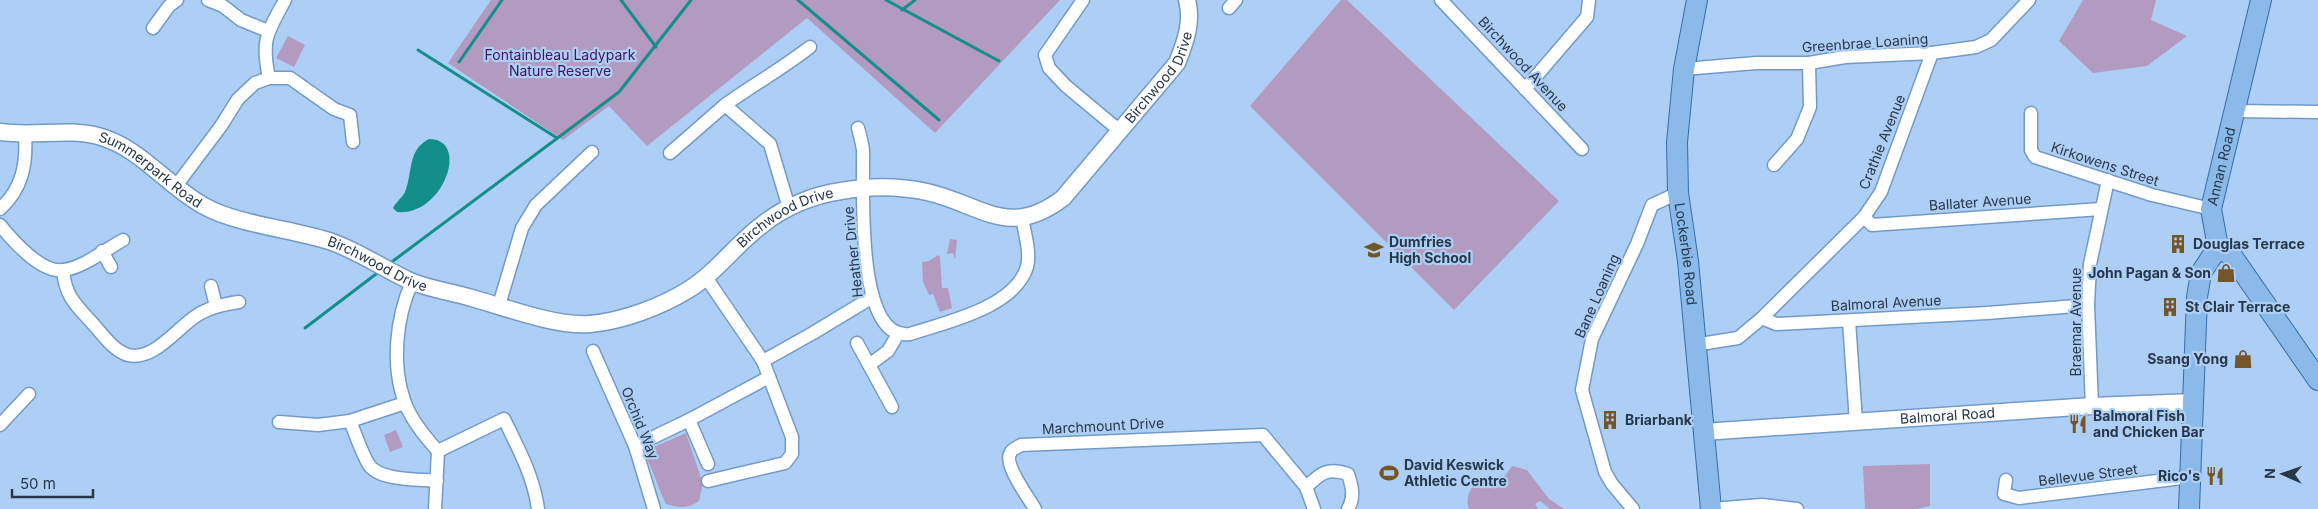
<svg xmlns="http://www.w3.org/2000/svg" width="2318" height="509" font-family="Inter,sans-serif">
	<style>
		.green { fill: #b29ac0 }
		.water { fill: #148e8b }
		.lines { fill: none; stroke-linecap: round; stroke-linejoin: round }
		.stream { stroke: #148e8b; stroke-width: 3 }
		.minor-casing { stroke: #739ac7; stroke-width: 15 }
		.tertiary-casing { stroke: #739ac7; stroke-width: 19 }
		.primary-casing { stroke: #356da9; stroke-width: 22 }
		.minor { stroke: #fff; stroke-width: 12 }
		.tertiary { stroke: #fff; stroke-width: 16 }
		.primary { stroke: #8bb9ea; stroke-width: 20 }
		.labels { text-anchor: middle; stroke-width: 4.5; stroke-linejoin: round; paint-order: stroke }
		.street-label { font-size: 14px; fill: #27374a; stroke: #aecff5 }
		.park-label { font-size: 14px; fill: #431059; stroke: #aecff5 }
		.poi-label { font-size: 14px; font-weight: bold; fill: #27374a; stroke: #aecff5; text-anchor: start }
	</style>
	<rect width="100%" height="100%" fill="#aecff5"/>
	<g class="green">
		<polygon points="491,0 1060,0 935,133 807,18 647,146 609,106 563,140 448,63"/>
		<polygon points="1341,0 1347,0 1559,201 1454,310 1250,106"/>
		<polygon points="2083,0 2156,0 2151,20 2187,36 2147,66 2093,73 2059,41"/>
		<polygon points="288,36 305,45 294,67 276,58"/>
		<polygon points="950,239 957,240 955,260 953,253 947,254"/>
		<polygon points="938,255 940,257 942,288 948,288 952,308 940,312 933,294 929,295 923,282 922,262 929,261"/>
		<polygon points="396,430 403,447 390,452 384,435"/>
		<path d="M686 433 703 484 699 501C687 509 680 508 666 504 657 487 654 469 643 453L644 448 648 445 654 447Z"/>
		<polygon points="1930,464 1930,506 1917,509 1865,509 1863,466"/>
		<path d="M1512 466 1527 470 1549 499 1564 509H1550L1540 501 1535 504 1538 509H1469C1464 498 1472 482 1484 479 1489 478 1496 480 1501 481Z"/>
	</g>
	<path class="water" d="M429 139C471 139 443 217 397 212L393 208C396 202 402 198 405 192 413 173 407 150 429 139Z"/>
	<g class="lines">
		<g class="stream">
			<polyline points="621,0 656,47"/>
			<polyline points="798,0 939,120"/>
			<polyline points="886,0 999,61"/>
			<polyline points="902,10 915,0"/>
			<polyline points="418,50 557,138"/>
			<polyline points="459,62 502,0"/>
			<polyline points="389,264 619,92 691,0"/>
			<polyline points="305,328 380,271"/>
		</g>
		<g class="minor-casing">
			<g id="minor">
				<polyline points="208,0 223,6 241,20 268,31"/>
				<polyline points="1083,0 1045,55 1049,68 1066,86 1120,131"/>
				<polyline points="1441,0 1582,149"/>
				<polyline points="1229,8 1236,0"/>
				<polyline points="153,28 169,6 177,0"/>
				<polyline points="1684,69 1756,63 1809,63 1845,57 1932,53 1976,47 1991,40 2029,0"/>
				<path d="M269 78C261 40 267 33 285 0"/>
				<polyline points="1525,89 1587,17 1589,0"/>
				<path d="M725 105C753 85 783 68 810 47"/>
				<polyline points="2235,111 2318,112"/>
				<polyline points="2031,113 2031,150 2035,157 2152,195 2211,209"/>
				<path d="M858 128C860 135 862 143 863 150 864 185 854 342 910 334 946 322 1014 308 1027 267 1031 251 1024 232 1022 217"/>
				<polyline points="670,153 725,105 770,144 789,208"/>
				<polyline points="1774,165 1797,139 1810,107 1809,63"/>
				<polyline points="176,186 221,126 238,99 255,83 269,78 290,78 334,109 350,115 353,142"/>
				<path d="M0 209C22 189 27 165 25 135"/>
				<polyline points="1864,217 1872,225 2101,209"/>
				<path d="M0 225C13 241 42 274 64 270 84 267 105 250 123 240"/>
				<polyline points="102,251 111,267"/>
				<path d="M63 270C65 297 77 306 94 325 104 336 114 351 128 355 154 361 176 329 196 316 209 307 224 304 239 302"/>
				<polyline points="705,276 763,361 792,437 792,454 785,463 708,481"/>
				<path d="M412 282C396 318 391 365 405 403 412 421 425 437 438 451"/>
				<polyline points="211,286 216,306"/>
				<polyline points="499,305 522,228 536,205 592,152"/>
				<polyline points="1762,318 1864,217 1881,192 1932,53"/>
				<polyline points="1849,321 1856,422"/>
				<polyline points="857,343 892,407"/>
				<polyline points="1694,345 1738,338 1762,318 1776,324 1987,313 2088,305"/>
				<polyline points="593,351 635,446 654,509"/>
				<polyline points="763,361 813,333 871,298"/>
				<polyline points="869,365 888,351 898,334"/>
				<polyline points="2092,406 2088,305 2090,264 2108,180"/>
				<polyline points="689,420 708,464"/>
				<path d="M350 421C356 435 361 452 369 465 380 481 419 479 437 481"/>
				<polyline points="279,422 318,425 350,421 405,403"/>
				<polyline points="0,425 29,394"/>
				<polyline points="635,446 689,420 769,377"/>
				<path d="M438 451 504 419C518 448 534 477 538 509"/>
				<polyline points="2006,480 2004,494 2019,498 2190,477"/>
				<path d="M1306 487C1321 473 1327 467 1348 474 1352 486 1355 497 1348 509"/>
				<polyline points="435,509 438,451"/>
				<path d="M1035 509C1029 498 1002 463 1011 452 1012 449 1018 447 1021 445L1263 435 1306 487 1314 509"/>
				<polyline points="1633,509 1612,484 1605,472 1582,390 1592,339 1637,244 1652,205 1678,193"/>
				<polyline points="1711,509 1762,505 1797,509"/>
			</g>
		</g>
		<g class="tertiary-casing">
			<g id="tertiary">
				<path id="s1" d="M0 132C32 137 67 128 98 136 140 147 167 186 204 206 238 225 294 229 332 242 360 252 384 269 410 281 429 289 452 292 472 298 504 307 557 327 590 324 623 321 660 307 688 290 716 273 736 244 762 225 784 207 813 195 841 191 869 186 899 186 927 192 981 204 1008 240 1063 198L1177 63C1185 43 1193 22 1187 0"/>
				<path id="s2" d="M1703 432 2092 406 2193 402"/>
			</g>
		</g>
		<g class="primary-casing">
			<g id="primary">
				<path id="s3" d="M1697 0 1684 69 1677 142 1678 193 1688 261 1711 509"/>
				<polyline points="2218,247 2232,256 2318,380"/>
				<path id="s4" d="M2189 509 2197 297 2201 273 2218 247 2211 209 2261 0"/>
			</g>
		</g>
		<use href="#minor" class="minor"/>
		<use href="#tertiary" class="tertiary"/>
		<use href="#primary" class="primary"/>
	</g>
	<defs>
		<g id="building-bare" transform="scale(1.5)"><path d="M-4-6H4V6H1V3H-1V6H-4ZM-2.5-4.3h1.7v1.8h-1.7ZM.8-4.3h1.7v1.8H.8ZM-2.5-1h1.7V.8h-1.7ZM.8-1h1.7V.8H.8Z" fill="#74552a" stroke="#aecff5" stroke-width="2.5" paint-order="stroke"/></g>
		<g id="school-bare" transform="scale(1.5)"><path d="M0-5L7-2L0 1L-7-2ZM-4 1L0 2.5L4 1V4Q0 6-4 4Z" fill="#74552a" stroke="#aecff5" stroke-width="2.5" paint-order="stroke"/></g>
		<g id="shop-bare" transform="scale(1.5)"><path d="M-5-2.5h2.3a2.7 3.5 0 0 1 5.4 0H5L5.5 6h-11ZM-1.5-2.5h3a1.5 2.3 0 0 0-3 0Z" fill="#74552a" stroke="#aecff5" stroke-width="2.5" paint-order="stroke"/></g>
		<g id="restaurant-bare" transform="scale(1.5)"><path d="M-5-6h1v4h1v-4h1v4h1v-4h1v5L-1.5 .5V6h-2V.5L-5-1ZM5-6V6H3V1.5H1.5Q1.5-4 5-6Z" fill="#74552a" stroke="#aecff5" stroke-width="2.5" paint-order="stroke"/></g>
		<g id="stadium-bare" transform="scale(1.5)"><path d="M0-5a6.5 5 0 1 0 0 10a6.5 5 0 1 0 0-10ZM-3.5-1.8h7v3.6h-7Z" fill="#74552a" stroke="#aecff5" stroke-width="2.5" paint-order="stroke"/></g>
	</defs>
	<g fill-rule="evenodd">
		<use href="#building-bare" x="2178" y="244"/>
		<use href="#school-bare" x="1374" y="250"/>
		<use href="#shop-bare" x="2226" y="273"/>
		<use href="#building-bare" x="2170" y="307"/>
		<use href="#shop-bare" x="2243" y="359"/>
		<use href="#building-bare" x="1610" y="420"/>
		<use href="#restaurant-bare" x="2078" y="424"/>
		<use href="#stadium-bare" x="1389" y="473"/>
		<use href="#restaurant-bare" x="2215" y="476"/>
	</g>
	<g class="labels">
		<g class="street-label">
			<text transform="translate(1865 43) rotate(-4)" y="5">Greenbrae Loaning</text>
			<text transform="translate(1523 64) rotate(47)" y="5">Birchwood Avenue</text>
			<text dy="5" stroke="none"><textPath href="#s1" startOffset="1309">Birchwood Drive</textPath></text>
			<text transform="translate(1882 142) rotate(-68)" y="5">Crathie Avenue</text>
			<text transform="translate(2105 164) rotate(18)" y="5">Kirkowens Street</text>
			<text dy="5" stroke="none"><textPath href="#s4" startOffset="350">Annan Road</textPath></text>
			<text dy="5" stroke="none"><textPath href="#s1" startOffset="161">Summerpark Road</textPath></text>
			<text transform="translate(1980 202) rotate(-4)" y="5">Ballater Avenue</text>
			<text dy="5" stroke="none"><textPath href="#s1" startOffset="860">Birchwood Drive</textPath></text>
			<text transform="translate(853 252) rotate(-96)" y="5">Heather Drive</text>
			<text dy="5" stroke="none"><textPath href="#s3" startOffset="256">Lockerbie Road</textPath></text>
			<text dy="5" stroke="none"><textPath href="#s1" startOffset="410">Birchwood Drive</textPath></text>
			<text transform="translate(1597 296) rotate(-66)" y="5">Bane Loaning</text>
			<text transform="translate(1886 303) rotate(-3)" y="5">Balmoral Avenue</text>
			<text transform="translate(2076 322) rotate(-90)" y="5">Braemar Avenue</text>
			<text dy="5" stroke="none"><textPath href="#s2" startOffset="245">Balmoral Road</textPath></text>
			<text transform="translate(640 423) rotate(68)" y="5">Orchid Way</text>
			<text transform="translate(1103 426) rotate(-3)" y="5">Marchmount Drive</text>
			<text transform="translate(2088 475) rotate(-7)" y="5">Bellevue Street</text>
		</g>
		<g class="park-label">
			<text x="560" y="60">Fontainbleau Ladypark<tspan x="560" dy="16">Nature Reserve</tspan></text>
		</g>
		<g class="poi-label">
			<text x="1389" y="247">Dumfries<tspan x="1389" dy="16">High School</tspan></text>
			<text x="2193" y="249">Douglas Terrace</text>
			<text x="2211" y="278" text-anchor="end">John Pagan &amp; Son</text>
			<text x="2185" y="312">St Clair Terrace</text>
			<text x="2228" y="364" text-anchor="end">Ssang Yong</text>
			<text x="2093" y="421">Balmoral Fish<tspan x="2093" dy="16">and Chicken Bar</tspan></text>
			<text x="1625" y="425">Briarbank</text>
			<text x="1404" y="470">David Keswick<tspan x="1404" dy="16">Athletic Centre</tspan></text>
			<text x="2200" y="481" text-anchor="end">Rico's</text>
		</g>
	</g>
	<g transform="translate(2283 474) rotate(272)" stroke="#aecff5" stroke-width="4" paint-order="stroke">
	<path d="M0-4L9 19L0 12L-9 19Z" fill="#27374a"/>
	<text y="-8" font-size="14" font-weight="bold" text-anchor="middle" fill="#27374a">N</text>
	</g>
	<path d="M12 489v8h81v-8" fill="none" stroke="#27374a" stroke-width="2.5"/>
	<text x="20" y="489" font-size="15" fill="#27374a" stroke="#aecff5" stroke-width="4" paint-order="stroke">50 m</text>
</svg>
